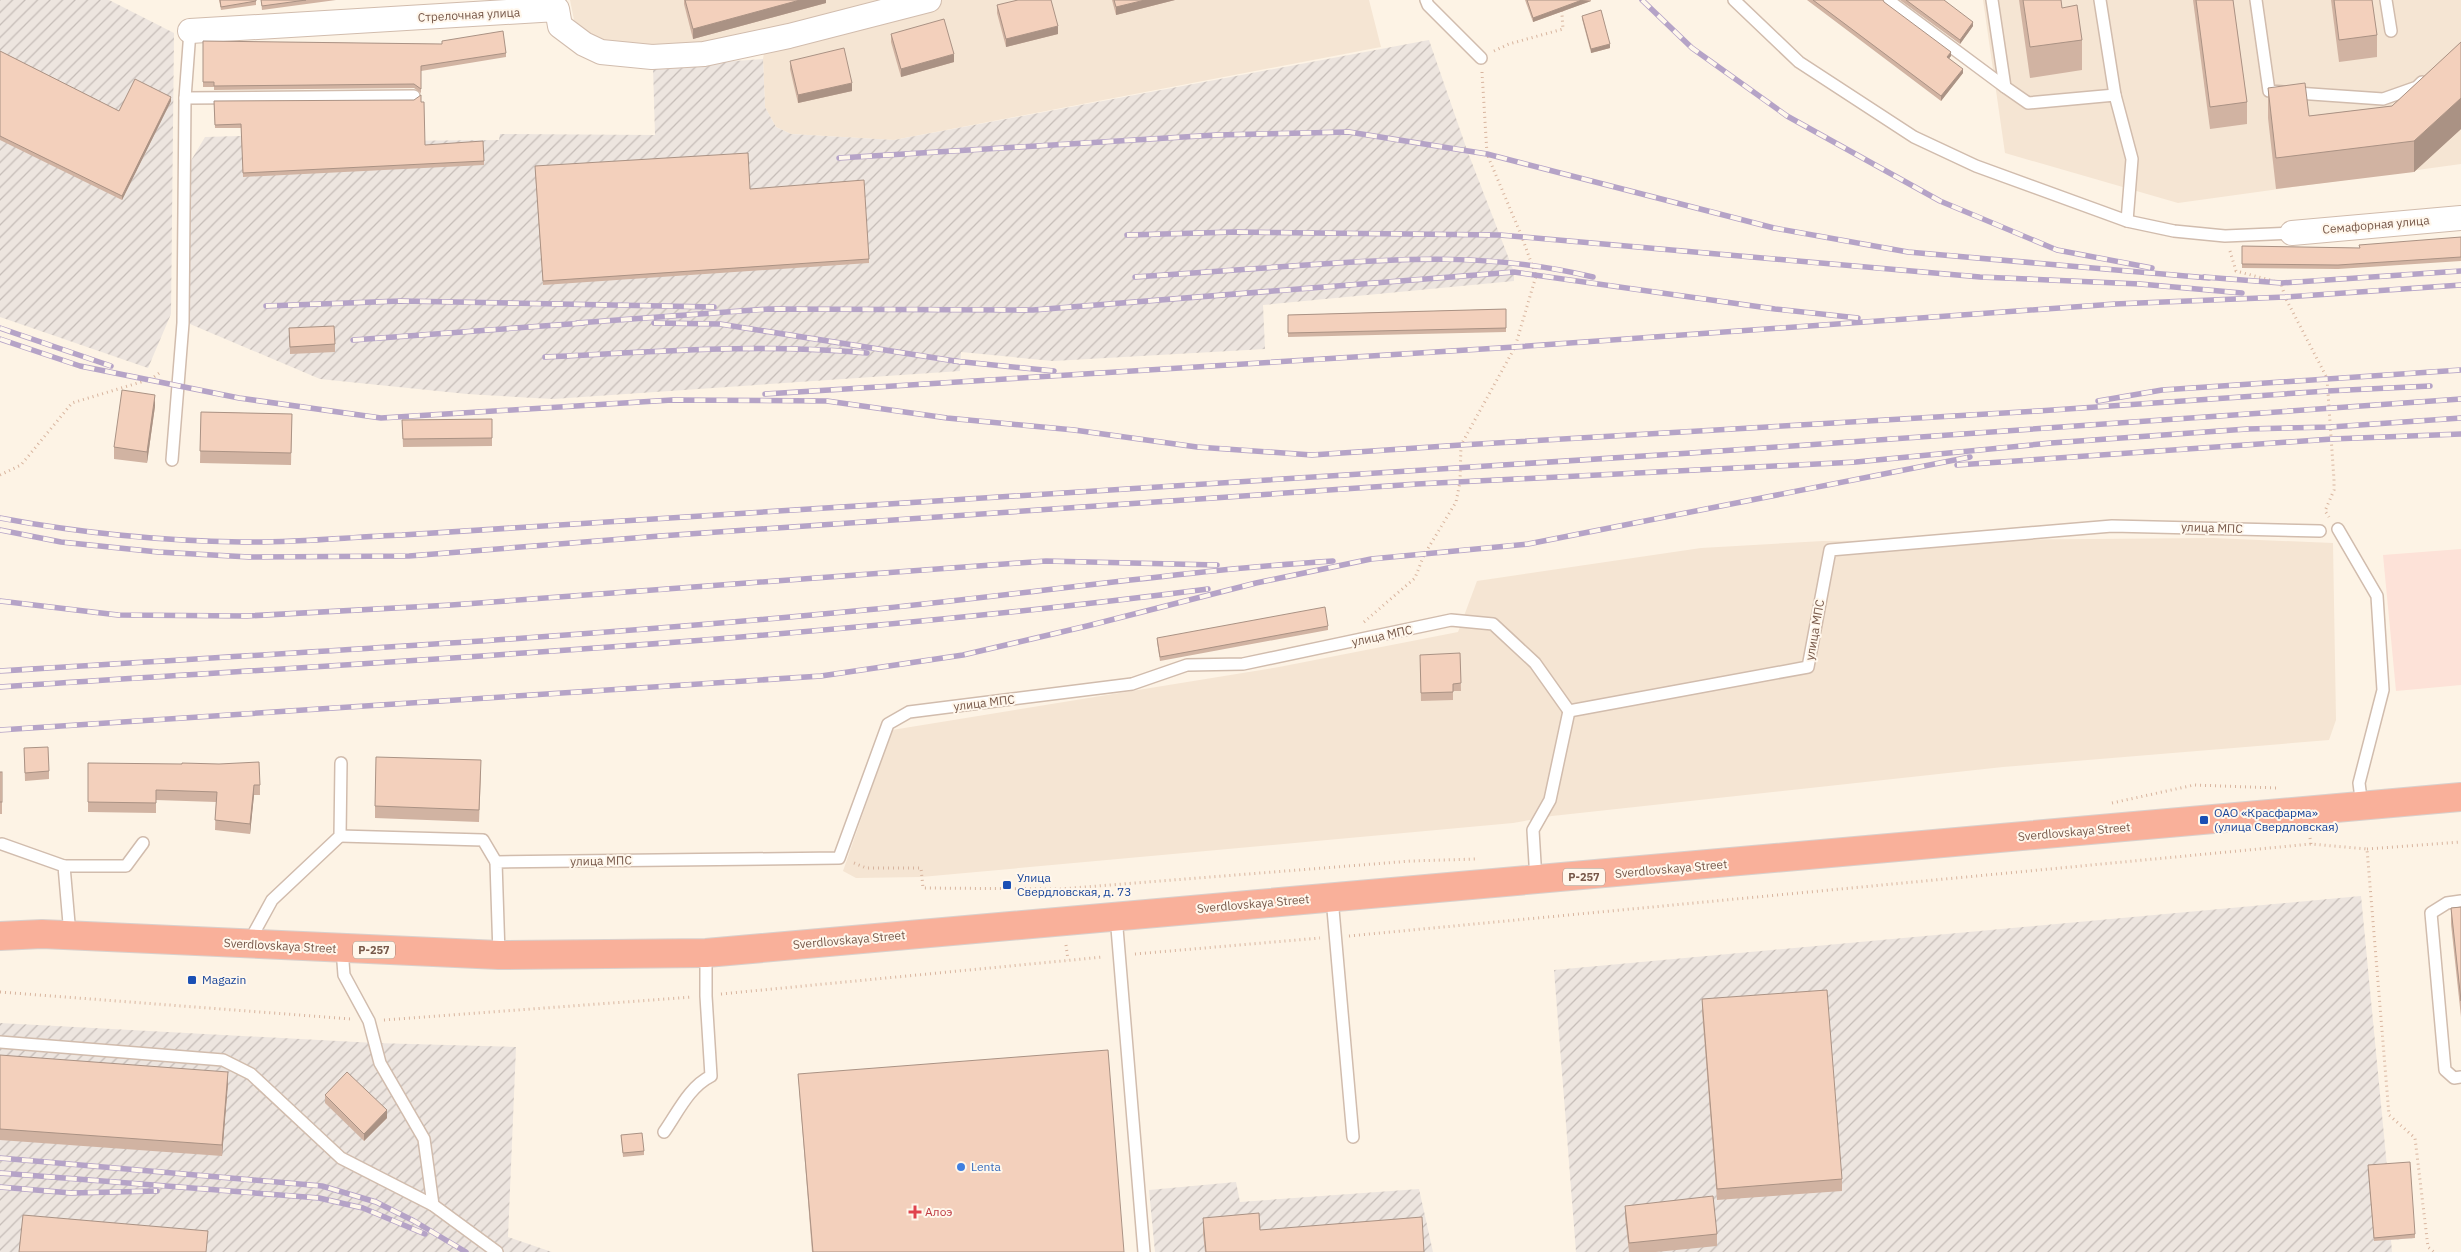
<svg xmlns="http://www.w3.org/2000/svg" width="2461" height="1252" font-family="'IBM Plex Sans',sans-serif">
	<style>
		.residential { fill: #f5e5d3 }
		.commercial { fill: #fde2d8 }
		.industrial { fill: url(#industrial-furrows) }
		.lines { fill: none; stroke-linecap: round; stroke-linejoin: round }
		.lane-casing { stroke: #d1bcad; stroke-width: 14 }
		.street-casing { stroke: #d1bcad; stroke-width: 26 }
		.highway-casing { stroke: #d9d0cc; stroke-width: 30 }
		.path { stroke: #d8b49e; stroke-width: 3; stroke-dasharray: 1 4; stroke-linecap: butt }
		.lane { stroke: #fff; stroke-width: 11 }
		.street { stroke: #fff; stroke-width: 24 }
		.highway { stroke: #f9b09a; stroke-width: 28 }
		.rail-casing { stroke: #b5a3c7; stroke-width: 5.5 }
		.rail { stroke: #fff7ec; stroke-width: 4; stroke-dasharray: 11; stroke-linecap: butt }
		.wall { fill: #d1b3a2 }
		.shaded-wall { fill: #aa9284 }
		.building { fill: #f3d0bc; stroke: #aa9284 }
		.transit-dot { fill: #1a4fb4; stroke: #fff7ec; stroke-width: 2 }
		.shop-dot { fill: #3f7fe0; stroke: #fff7ec; stroke-width: 2 }
		.health-dot { fill: #e0444e; stroke: #fff7ec; stroke-width: 2 }
		.labels { text-anchor: middle; stroke-width: 4; stroke-linejoin: round; paint-order: stroke }
		.shield { fill: #fff7ec; stroke: #a0887a; stroke-width: 1 }
		.shield-label { font-size: 11px; font-weight: bold; fill: #775849 }
		.street-label { font-size: 12px; fill: #775849; stroke: #fff7ec }
		.transit-label { font-size: 12px; fill: #164399; stroke: #fff7ec; text-anchor: start }
		.shop-label { font-size: 12px; fill: #366cbe; stroke: #fff7ec; text-anchor: start }
		.health-label { font-size: 12px; fill: #be3a42; stroke: #fff7ec; text-anchor: start }
	</style>
	<defs>
		<pattern id="industrial-furrows" width="10" height="10" patternUnits="userSpaceOnUse" patternTransform="scale(1.25)"><rect width="10" height="10" fill="#ede5df"/><path d="M-1 1l2-2M0 10L10 0M9 11l2-2" fill="none" stroke="#c5bcb7"/></pattern>
	</defs>
	<rect width="100%" height="100%" fill="#fdf3e5"/>
	<g class="residential">
		<polygon points="570,0 1369,0 1381,47 894,140 791,134 776,127 765,107 763,59 768,30 683,47 600,44 574,20"/>
		<polygon points="1983,0 2461,0 2461,164 2178,203 2005,153"/>
		<polygon points="2213,538 2333,543 2336,720 2329,740 2003,767 1552,816 1513,823 921,877 856,878 843,871 892,730 1279,667 1458,632 1477,581 1701,548 1823,541"/>
	</g>
	<polygon class="commercial" points="2461,549 2461,685 2396,691 2383,555"/>
	<g class="industrial">
		<polygon points="0,0 109,0 174,33 171,314 148,368 0,317"/>
		<polygon points="1429,40 1467,150 1514,272 1514,281 1263,305 1265,349 1053,361 961,352 960,371 553,399 467,394 320,379 190,324 189,164 205,137 378,132 379,141 499,140 500,134 655,135 653,67 763,59 765,107 776,127 791,134 894,140"/>
		<polygon points="2361,896 2387,1167 2410,1166 2415,1238 2391,1240 2392,1252 1576,1252 1554,970"/>
		<polygon points="0,1023 375,1043 516,1047 508,1237 552,1252 0,1252"/>
		<polygon points="1236,1182 1240,1202 1419,1189 1433,1252 1155,1252 1149,1190"/>
	</g>
	<g class="lines">
		<g class="lane-casing">
			<g id="lane">
				<polyline points="1426,0 1428,5 1481,58"/>
				<polyline points="1734,0 1799,62 1914,137 1976,166 2127,221 2174,231 2225,236 2292,233"/>
				<polyline points="1888,0 2005,87"/>
				<polyline points="1992,0 2005,87 2028,103 2115,95 2132,159 2127,221"/>
				<polyline points="2100,0 2115,95"/>
				<polyline points="2256,0 2269,91 2383,99 2417,87 2422,82"/>
				<polyline points="2386,0 2391,31"/>
				<polyline points="185,98 414,96"/>
				<polyline points="172,460 183,323 185,98 190,31"/>
				<polyline points="2338,529 2377,596 2383,690 2359,783 2362,806"/>
				<polyline points="340,836 483,840 496,862"/>
				<polyline points="2,844 64,866 70,935"/>
				<polyline points="64,866 126,866 143,843"/>
				<polyline points="1536,880 1533,830 1550,800 1569,711"/>
				<polyline points="1332,898 1353,1137"/>
				<polyline points="2461,901 2447,903 2431,913 2445,1070 2454,1078 2461,1077"/>
				<polyline points="1116,916 1144,1252"/>
				<polyline points="249,942 272,900 340,836 341,763"/>
				<polyline points="342,949 344,975 369,1021 380,1063 424,1139 433,1205"/>
				<polyline points="499,955 496,862 839,858 888,724 909,712 1132,684 1187,665 1243,664 1451,620 1493,624 1535,663 1569,711 1808,667 1830,550 2112,526 2320,531"/>
				<polyline points="0,1042 223,1060 251,1074 341,1158 433,1205 497,1252"/>
				<path d="M664 1132C678 1112 689 1087 711 1076L706 996V953"/>
			</g>
		</g>
		<g class="street-casing">
			<g id="street">
				<polyline points="190,31 557,9 560,26 584,44 601,52 652,57 704,54 789,36 929,0"/>
				<polyline points="2292,233 2461,218"/>
			</g>
		</g>
		<g class="highway-casing">
			<polyline id="highway" points="0,936 42,934 499,955 706,953 2461,797"/>
		</g>
		<g class="path">
			<polyline points="1494,51 1509,44 1563,29 1561,0"/>
			<polyline points="2230,251 2236,271 2281,283 2285,297 2327,378 2334,480 2334,490 2325,511 2329,517"/>
			<polyline points="0,475 21,465 72,403 151,379 162,371"/>
			<polyline points="1364,622 1415,578 1424,555 1456,502 1460,482 1461,445 1515,347 1536,276 1522,237 1487,154 1482,72"/>
			<polyline points="2112,803 2194,785 2277,788"/>
			<polyline points="2310,838 2311,844"/>
			<polyline points="2367,849 2461,842"/>
			<polyline points="854,863 866,868 921,868 923,888 1060,889 1411,861 1476,859"/>
			<polyline points="1349,936 2311,844 2367,849 2389,1115 2415,1138 2428,1247 2434,1252"/>
			<polyline points="1066,945 1068,960"/>
			<polyline points="1135,954 1320,938"/>
			<polyline points="0,992 351,1019"/>
			<polyline points="721,994 1103,957"/>
			<polyline points="384,1020 692,997"/>
		</g>
		<use href="#lane" class="lane"/>
		<use href="#street" class="street"/>
		<use href="#highway" class="highway"/>
		<g class="rail-casing">
			<g id="rail">
				<polyline points="1642,0 1692,48 1787,116 1940,201 2057,250 2152,268"/>
				<polyline points="839,158 1216,135 1349,132 1487,154 1774,228 1908,252 2209,278"/>
				<polyline points="1127,235 1235,232 1500,235 1980,277 2140,284 2242,293"/>
				<path d="M1135 277C1192 273 1249 269 1306 265 1406 258 1494 253 1593 277"/>
				<polyline points="2204,277 2281,283 2461,271"/>
				<polyline points="266,306 401,301 714,307"/>
				<polyline points="577,323 769,309 1033,310 1514,272 1775,309 1858,318"/>
				<polyline points="654,323 720,324 961,362"/>
				<polyline points="0,328 111,366"/>
				<polyline points="0,339 80,366 239,398 381,418 672,400 827,401 947,418 1074,430 1197,447 1312,455 1461,445 2038,411 2327,391 2430,386"/>
				<polyline points="353,340 584,323"/>
				<path d="M545 357C652 352 760 343 867 353"/>
				<polyline points="954,361 1054,371"/>
				<polyline points="765,394 1515,347 2115,304 2285,297 2461,285"/>
				<polyline points="2098,401 2162,390 2461,370"/>
				<polyline points="1957,465 2332,439 2461,434"/>
				<path d="M0 518C80 533 161 541 242 542 295 543 349 537 402 535L1691 453 2461 399"/>
				<polyline points="0,530 61,542 158,552 249,557 409,556 660,536 1417,484 1856,462 2051,443 2247,429 2331,427 2461,418"/>
				<polyline points="0,601 118,615 247,616 451,605 1046,561 1217,565"/>
				<path d="M0 671C288 653 577 638 865 610 1021 595 1176 571 1333 561"/>
				<path d="M0 687C403 660 807 641 1208 589"/>
				<polyline points="0,730 821,676 963,655 1087,626 1256,583 1371,559 1528,544 1970,457"/>
				<polyline points="0,1158 322,1186 376,1202 414,1221 466,1252"/>
				<polyline points="0,1173 319,1198 363,1208 425,1234"/>
				<polyline points="0,1187 71,1193 157,1191"/>
			</g>
		</g>
		<use href="#rail" class="rail"/>
	</g>
	<g class="wall">
		<polygon points="219,0 256,0 256,5 221,10"/>
		<polygon points="261,0 336,0 262,10"/>
		<polygon points="684,0 826,0 826,3 693,39 684,4"/>
		<polygon points="1112,0 1175,0 1116,15"/>
		<polygon points="1525,0 1591,0 1591,1 1533,22"/>
		<polygon points="1807,0 1883,0 1884,2 1951,56 1949,58 1963,73 1941,101"/>
		<polygon points="1900,0 1944,0 1973,26 1960,44"/>
		<polygon points="2019,0 2061,0 2062,8 2082,40 2082,70 2030,78"/>
		<polygon points="2193,0 2233,0 2247,102 2247,124 2210,129"/>
		<polygon points="2331,0 2372,0 2377,35 2377,57 2339,62"/>
		<polygon points="997,5 1058,34 1006,47 997,13"/>
		<polygon points="1582,16 1610,48 1591,53 1582,19"/>
		<polygon points="891,34 954,62 901,77 891,42"/>
		<polygon points="203,41 442,44 442,41 506,53 506,57 421,71 421,93 414,88 214,90 214,87 203,87"/>
		<polygon points="2461,42 2461,129 2414,172 2276,189 2268,118 2268,88 2309,116 2392,106"/>
		<polygon points="0,51 119,111 171,101 122,200 0,140"/>
		<polygon points="790,61 852,91 798,103 790,69"/>
		<polygon points="214,101 421,102 425,145 484,161 484,165 243,177 241,128 215,128"/>
		<polygon points="535,170 750,189 869,259 869,263 543,285"/>
		<polygon points="2461,237 2461,261 2338,269 2242,268 2242,246 2360,248"/>
		<polygon points="1506,309 1506,332 1288,337 1288,315"/>
		<polygon points="289,328 335,344 335,352 290,354"/>
		<polygon points="155,406 147,463 114,459 114,447"/>
		<polygon points="201,412 292,414 291,465 200,463"/>
		<polygon points="492,419 492,446 403,447 402,420"/>
		<polygon points="1328,626 1328,630 1160,661 1157,642 1157,638"/>
		<polygon points="1460,653 1461,691 1453,691 1453,700 1421,701 1420,663"/>
		<polygon points="24,748 49,771 49,779 25,781"/>
		<polygon points="88,763 260,785 260,795 254,795 250,834 215,830 216,802 156,800 156,813 88,812"/>
		<rect x="0" y="772" width="2" height="42"/>
		<polygon points="481,772 479,822 375,818 375,806"/>
		<polygon points="2461,907 2461,1017 2451,924 2451,908"/>
		<polygon points="1702,999 1842,1179 1842,1191 1717,1200 1702,1011"/>
		<polygon points="0,1055 228,1083 222,1156 0,1140"/>
		<polygon points="798,1074 1124,1252 812,1252"/>
		<polygon points="325,1095 387,1118 364,1141 325,1103"/>
		<polygon points="621,1135 644,1151 644,1155 623,1157"/>
		<polygon points="2368,1169 2415,1234 2415,1238 2374,1241"/>
		<polygon points="1625,1206 1717,1234 1717,1246 1656,1252 1629,1252 1625,1217"/>
		<polygon points="1203,1218 1260,1230 1424,1252 1205,1252 1203,1233"/>
	</g>
	<g class="shaded-wall">
		<polygon points="800,0 826,0 826,3 693,39 693,29"/>
		<polygon points="1145,0 1175,0 1116,15 1116,7"/>
		<polygon points="1582,0 1591,1 1533,22 1533,18"/>
		<polygon points="1973,22 1973,26 1960,44 1960,40"/>
		<polygon points="1058,26 1058,34 1006,47 1006,39"/>
		<polygon points="1610,44 1610,48 1591,53 1591,49"/>
		<polygon points="1951,52 1951,56 1947,61 1947,57"/>
		<polygon points="954,54 954,62 901,77 901,69"/>
		<polygon points="1963,69 1963,73 1941,101 1941,96"/>
		<polygon points="852,83 852,91 798,103 798,95"/>
		<polygon points="171,97 171,101 122,200 122,196"/>
		<polygon points="2461,98 2461,129 2414,172 2414,141"/>
		<polygon points="155,395 155,406 147,463 147,452"/>
		<polygon points="254,785 254,795 250,834 250,824"/>
		<polygon points="228,1072 228,1083 222,1156 222,1145"/>
		<polygon points="387,1110 387,1118 364,1141 364,1134"/>
	</g>
	<g class="building">
		<polygon points="220,0 256,0 256,1 221,7"/>
		<polygon points="261,0 306,0 262,6"/>
		<polygon points="685,0 800,0 693,29"/>
		<polygon points="1018,0 1051,0 1058,26 1006,39 997,5"/>
		<polygon points="1114,0 1145,0 1116,7"/>
		<polygon points="1527,0 1582,0 1533,18"/>
		<polygon points="1813,0 1883,0 1884,2 1951,52 1947,57 1963,69 1941,96"/>
		<polygon points="1906,0 1944,0 1973,22 1960,40"/>
		<polygon points="2023,0 2061,0 2062,8 2077,5 2082,40 2030,47"/>
		<polygon points="2196,0 2233,0 2247,102 2210,107"/>
		<polygon points="2334,0 2372,0 2377,35 2339,40"/>
		<polygon points="1601,10 1610,44 1591,49 1582,16"/>
		<polygon points="944,19 954,54 901,69 891,34"/>
		<polygon points="503,31 506,53 421,66 421,89 414,84 214,86 214,82 203,82 203,41 442,44 442,41"/>
		<polygon points="2461,42 2461,98 2414,141 2276,158 2268,88 2305,83 2309,116 2392,106"/>
		<polygon points="844,48 852,83 798,95 790,61"/>
		<polygon points="0,51 119,111 135,79 171,97 122,196 0,136"/>
		<polygon points="421,95 421,102 424,102 425,145 483,141 484,161 243,173 241,124 215,125 214,101 414,100"/>
		<polygon points="748,153 750,189 864,180 869,259 543,281 535,166"/>
		<polygon points="2461,237 2461,257 2338,265 2242,264 2242,246 2360,248 2359,245"/>
		<polygon points="1506,309 1506,328 1288,333 1288,315"/>
		<polygon points="334,326 335,344 290,347 289,328"/>
		<polygon points="122,390 155,395 147,452 114,447"/>
		<polygon points="201,412 292,414 291,453 200,451"/>
		<polygon points="492,419 492,438 403,439 402,420"/>
		<polygon points="1325,607 1328,626 1160,657 1157,638"/>
		<polygon points="1460,653 1461,683 1453,684 1453,692 1421,693 1420,655"/>
		<polygon points="48,747 49,771 25,773 24,748"/>
		<polygon points="376,757 481,760 479,810 375,806"/>
		<polygon points="259,762 260,785 254,785 250,824 215,820 217,792 156,790 156,803 88,802 88,763 182,764 182,763 219,764"/>
		<rect x="0" y="772" width="2" height="30"/>
		<polygon points="2461,907 2461,1001 2451,908"/>
		<polygon points="1827,990 1842,1179 1717,1189 1702,999"/>
		<polygon points="1108,1050 1124,1252 813,1252 798,1074"/>
		<polygon points="0,1055 228,1072 222,1145 0,1129"/>
		<polygon points="347,1072 387,1110 364,1134 325,1095"/>
		<polygon points="642,1133 644,1151 623,1153 621,1135"/>
		<polygon points="2410,1162 2415,1234 2374,1238 2368,1165"/>
		<polygon points="1713,1196 1717,1234 1629,1243 1625,1206"/>
		<polygon points="1259,1213 1260,1230 1422,1217 1424,1252 1206,1252 1203,1218"/>
		<polygon points="23,1215 208,1231 206,1252 19,1252"/>
	</g>
	<g class="transit-dot">
		<rect x="2199" y="815" width="10" height="10" rx="2.5"/>
		<rect x="1002" y="880" width="10" height="10" rx="2.5"/>
		<rect x="187" y="975" width="10" height="10" rx="2.5"/>
	</g>
	<circle class="shop-dot" cx="961" cy="1167" r="5"/>
	<path class="health-dot" d="M912.5 1204.5h5v5h5v5h-5v5h-5v-5h-5v-5h5z"/>
	<g class="labels">
		<g class="shield">
			<rect x="1563" y="868.5" width="42" height="17" rx="4"/>
			<rect x="353" y="941.5" width="42" height="17" rx="4"/>
		</g>
		<g class="shield-label">
			<text x="1584" y="881">Р-257</text>
			<text x="374" y="954">Р-257</text>
		</g>
		<g class="street-label">
			<text transform="translate(469 15) rotate(-3)" y="4">Стрелочная улица</text>
			<text transform="translate(2376 225) rotate(-5)" y="4">Семафорная улица</text>
			<text transform="translate(2212 528) rotate(2)" y="4">улица МПС</text>
			<text transform="translate(1815 630) rotate(-80)" y="4">улица МПС</text>
			<text transform="translate(1382 636) rotate(-12)" y="4">улица МПС</text>
			<text transform="translate(984 703) rotate(-7)" y="4">улица МПС</text>
			<text transform="translate(2074 832) rotate(-5)" y="4">Sverdlovskaya Street</text>
			<text transform="translate(601 861) rotate(-1)" y="4">улица МПС</text>
			<text transform="translate(1671 869) rotate(-5)" y="4">Sverdlovskaya Street</text>
			<text transform="translate(1253 904) rotate(-5)" y="4">Sverdlovskaya Street</text>
			<text transform="translate(849 940) rotate(-5)" y="4">Sverdlovskaya Street</text>
			<text transform="translate(280 946) rotate(3)" y="4">Sverdlovskaya Street</text>
		</g>
		<g class="transit-label">
			<text x="2214" y="817">ОАО «Красфарма»<tspan x="2214" dy="14">(улица Свердловская)</tspan></text>
			<text x="1017" y="882">Улица<tspan x="1017" dy="14">Свердловская, д. 73</tspan></text>
			<text x="202" y="984">Magazin</text>
		</g>
		<g class="shop-label">
			<text x="971" y="1171">Lenta</text>
		</g>
		<g class="health-label">
			<text x="925" y="1216">Алоэ</text>
		</g>
	</g>
</svg>
